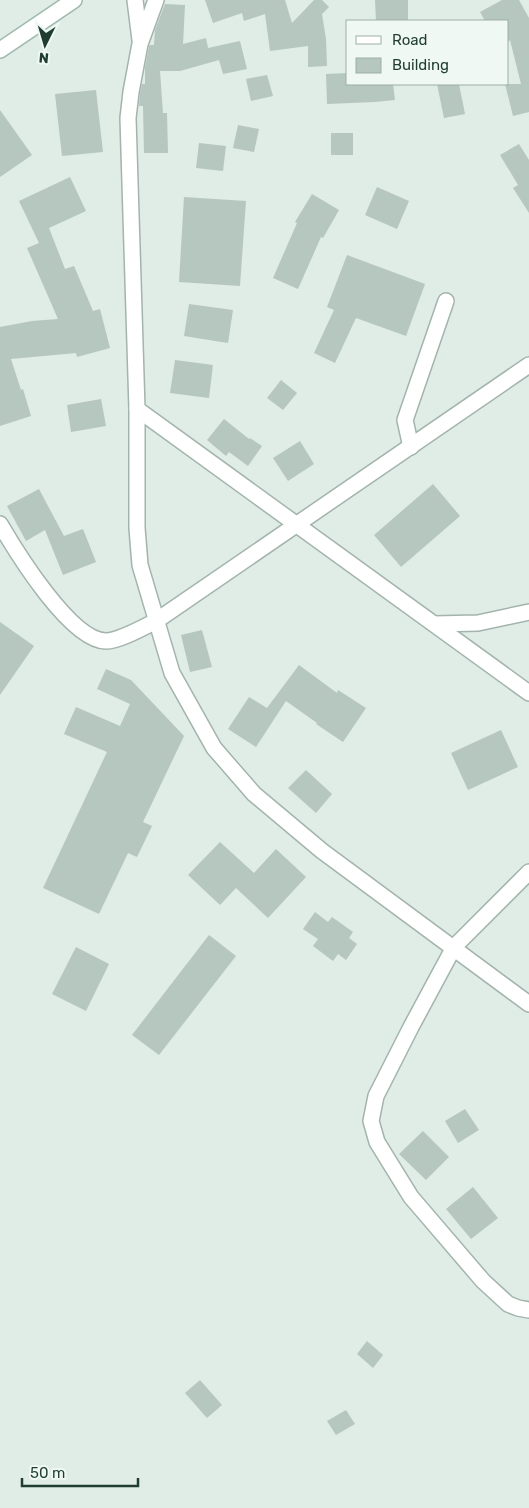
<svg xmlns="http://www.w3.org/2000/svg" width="529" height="1508" font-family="Rubik,sans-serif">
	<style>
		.building { fill: #b5c7be }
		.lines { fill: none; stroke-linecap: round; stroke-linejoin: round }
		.street-casing { stroke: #a2b4ad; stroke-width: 18 }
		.secondary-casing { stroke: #9db8ad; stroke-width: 18 }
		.street { stroke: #fff; stroke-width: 15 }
		.secondary { stroke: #fff; stroke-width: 15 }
	</style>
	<rect width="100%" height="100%" fill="#e0ece6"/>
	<g class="building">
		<polygon points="205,0 285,0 292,23 314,0 322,0 329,7 322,14 326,39 327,66 308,67 308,46 270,51 265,14 244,21 242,13 213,23"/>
		<polygon points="375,0 408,0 408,21 376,21"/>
		<polygon points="502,0 519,0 529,18 529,112 513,116 505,84 521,84 510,40 508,42 508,21 485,21 480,12"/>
		<polygon points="165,4 185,5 183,44 206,38 208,48 240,41 247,69 223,74 219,60 180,71 160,71 163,113 167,113 168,153 144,153 143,106 139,106 140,93 142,84 145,84 145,68 149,46 150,45 154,45 155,30"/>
		<polygon points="348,73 348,84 393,84 395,100 375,102 327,104 326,74"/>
		<polygon points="267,75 273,96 251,101 246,79"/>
		<polygon points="437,84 459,84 465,114 444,118"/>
		<polygon points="96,90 103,152 62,156 55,94"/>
		<polygon points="0,110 32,155 0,177"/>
		<polygon points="238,125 259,129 254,152 233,148"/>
		<rect x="331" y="133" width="22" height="22"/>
		<polygon points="199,143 226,146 223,171 196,168"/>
		<polygon points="519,144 529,160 529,213 513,188 518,185 500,155"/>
		<polygon points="70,177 86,211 49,228 65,269 74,266 93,311 100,309 110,348 77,357 76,353 11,359 21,390 23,389 31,416 0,426 0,327 32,321 58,319 27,248 39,243 19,201"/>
		<polygon points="377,187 409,201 397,229 365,215"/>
		<polygon points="312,194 339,210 323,238 321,237 298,289 273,278 297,223 295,222"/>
		<polygon points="184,197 246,201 240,286 179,282"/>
		<polygon points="347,255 425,284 406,336 356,318 335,363 314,353 334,310 327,307"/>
		<polygon points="189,304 233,310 228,343 184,336"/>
		<polygon points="175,360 213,365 209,398 170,393"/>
		<polygon points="281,380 297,393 283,410 267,398"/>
		<polygon points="101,399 106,426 71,432 67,405"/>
		<polygon points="224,419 249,439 250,438 262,446 248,466 229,452 226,456 207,440"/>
		<polygon points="300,441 314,464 288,481 273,458"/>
		<polygon points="433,484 460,516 401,567 374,535"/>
		<polygon points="39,489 64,536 83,529 96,562 63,575 45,530 26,541 7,506"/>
		<polygon points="0,622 34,646 0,695"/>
		<polygon points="202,630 212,667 190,672 181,635"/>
		<polygon points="299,665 337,693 338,690 366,708 343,742 316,724 317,723 286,701 256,747 228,729 249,697 267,708"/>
		<polygon points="106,669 131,680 184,736 143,822 152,826 137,857 128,853 99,914 43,888 107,752 64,734 76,707 120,726 130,704 97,689"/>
		<polygon points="501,730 518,767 468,790 451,753"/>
		<polygon points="306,770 332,794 316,813 288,788"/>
		<polygon points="220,842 254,873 276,849 306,877 268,918 236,888 220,905 188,875"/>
		<polygon points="315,912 328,922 332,917 353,932 349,938 357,944 346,960 338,954 333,961 313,946 318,939 303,929"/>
		<polygon points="209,935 236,956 159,1055 132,1035"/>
		<polygon points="76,947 109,964 86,1011 52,994"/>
		<polygon points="465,1109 479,1130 458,1143 445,1121"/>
		<polygon points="423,1131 449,1157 426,1180 399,1154"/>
		<polygon points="473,1187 498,1218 471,1239 446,1209"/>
		<polygon points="367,1341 383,1355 373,1368 357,1354"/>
		<polygon points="200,1380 222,1405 207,1418 185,1393"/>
		<polygon points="346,1410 355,1424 336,1435 327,1421"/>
	</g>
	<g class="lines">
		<g class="street-casing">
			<g id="street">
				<polyline points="135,0 140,40"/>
				<polyline points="156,0 140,44 131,92 128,118 137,409 137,528 140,565 172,673 214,748 254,794 322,851 529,1004"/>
				<polyline points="137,409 529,693"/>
				<polyline points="411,447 405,420 446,301"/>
				<path d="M0 524C17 553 71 641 106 641 119 641 144 627 156 621L529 365"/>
				<polyline points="435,624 478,623 529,612"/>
				<polyline points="529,872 454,947 411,1027 376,1096 371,1121 377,1142 411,1197 483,1281 508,1304 518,1308 529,1310"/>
			</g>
		</g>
		<g class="secondary-casing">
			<polyline id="secondary" points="0,50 74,0"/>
		</g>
		<use href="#street" class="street"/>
		<use href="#secondary" class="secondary"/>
	</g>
	<rect x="346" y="20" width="162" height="65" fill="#f0f8f4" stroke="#9cada7"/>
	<rect x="356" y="36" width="25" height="8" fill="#ffffff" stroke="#9cada7"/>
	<text x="392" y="45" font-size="15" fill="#1f3d33">Road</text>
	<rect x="356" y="58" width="25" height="15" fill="#b5c7be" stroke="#9cada7"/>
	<text x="392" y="70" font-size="15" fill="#1f3d33">Building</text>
	<g transform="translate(45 45) rotate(185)" stroke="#f0f8f4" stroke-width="4" paint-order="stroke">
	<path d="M0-4L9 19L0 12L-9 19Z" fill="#1f3d33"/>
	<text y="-8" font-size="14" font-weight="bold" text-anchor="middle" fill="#1f3d33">N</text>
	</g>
	<path d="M22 1478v8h116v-8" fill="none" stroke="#1f3d33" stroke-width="2.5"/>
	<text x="30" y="1478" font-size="15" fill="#1f3d33" stroke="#f0f8f4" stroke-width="4" paint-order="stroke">50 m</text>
</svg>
